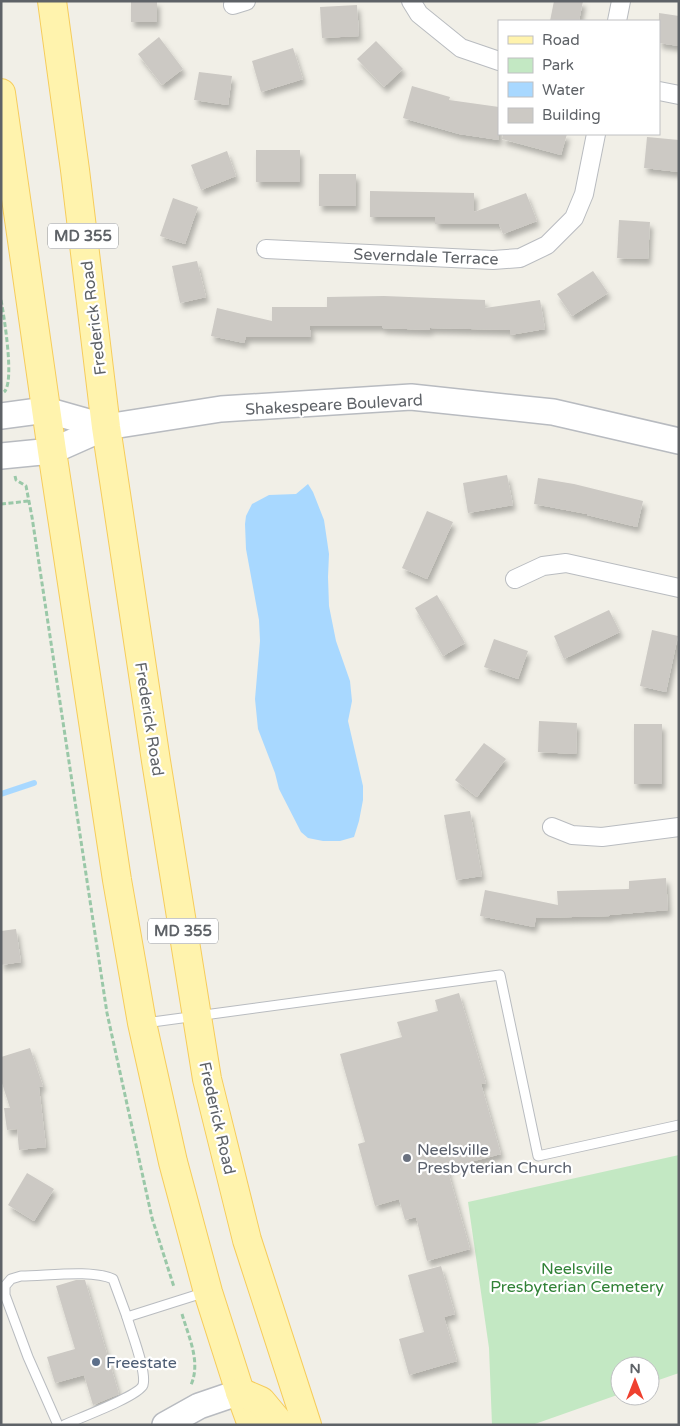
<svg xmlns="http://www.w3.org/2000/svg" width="680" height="1426" font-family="'Varela Round',sans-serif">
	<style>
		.green { fill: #c3e8c3 }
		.water { fill: #a8d8ff }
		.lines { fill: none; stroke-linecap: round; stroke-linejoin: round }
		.stream { stroke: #a8d8ff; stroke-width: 6 }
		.building { fill: #ccc9c4; filter: url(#shadow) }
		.lane-casing { stroke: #b9bcc0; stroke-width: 11 }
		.street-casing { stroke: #b9bcc0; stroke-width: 20 }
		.secondary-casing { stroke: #b8bbc0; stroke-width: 28 }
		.primary-casing { stroke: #f6cc5b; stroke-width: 30 }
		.path { stroke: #9ac8a8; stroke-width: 3; stroke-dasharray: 5 2.5; stroke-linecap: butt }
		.lane { stroke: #fff; stroke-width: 9 }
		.street { stroke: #fff; stroke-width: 18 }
		.secondary { stroke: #fff; stroke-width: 25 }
		.primary { stroke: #fff3ad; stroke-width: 28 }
		.worship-dot { fill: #6b7280; stroke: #fff; stroke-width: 2 }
		.service-dot { fill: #5c6f8a; stroke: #fff; stroke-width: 2 }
		.labels { text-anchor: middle; stroke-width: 4.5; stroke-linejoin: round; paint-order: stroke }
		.shield { fill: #fff; stroke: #8e9195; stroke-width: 1 }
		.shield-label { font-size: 15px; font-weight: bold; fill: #5e6267 }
		.street-label { font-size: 16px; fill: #5e6267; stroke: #fff }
		.worship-label { font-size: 16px; fill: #5b616d; stroke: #fff; text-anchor: start }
		.park-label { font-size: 16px; fill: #318237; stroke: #fff }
		.service-label { font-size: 16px; fill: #4e5e75; stroke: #fff; text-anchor: start }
	</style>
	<defs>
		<filter id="shadow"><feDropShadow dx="3" dy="5.5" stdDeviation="2.5" flood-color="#0004"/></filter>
	</defs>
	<rect width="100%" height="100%" fill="#f1efe7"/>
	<polygon class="green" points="679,1155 679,1373 650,1383 650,1366 620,1366 620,1394 532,1425 492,1425 489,1348 468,1202"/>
	<polygon class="water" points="308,484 313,492 324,520 329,554 328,577 329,606 336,641 350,681 352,701 348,721 363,786 363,800 359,821 354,837 340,841 323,841 308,838 301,832 279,789 275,773 258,729 255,699 260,641 259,620 246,549 245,524 246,516 252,504 269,495 296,494"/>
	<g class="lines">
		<polyline class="stream" points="1,794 34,783"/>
	</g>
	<g class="building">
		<rect x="131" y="1" width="26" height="21"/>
		<polygon points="554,1 583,1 579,21 550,21"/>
		<polygon points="357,5 359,36 322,38 320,7"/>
		<polygon points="659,13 679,16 679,46 659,43"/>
		<polygon points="159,37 183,69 162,85 138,54"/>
		<polygon points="376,41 403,69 384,87 357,59"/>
		<polygon points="293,48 303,79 261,92 252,61"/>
		<polygon points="199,72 232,76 228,105 194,100"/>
		<polygon points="412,86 450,97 449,100 499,107 499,140 459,134 403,118"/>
		<polygon points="503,134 567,134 561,155 502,139"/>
		<polygon points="647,137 679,140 679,172 644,168"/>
		<rect x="256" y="150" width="44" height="32"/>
		<polygon points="227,151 236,176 201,190 191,165"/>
		<rect x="319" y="174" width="37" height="32"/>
		<polygon points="370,191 474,193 474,212 526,193 537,221 503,234 499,224 435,224 435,217 370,217"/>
		<polygon points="173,198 198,207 185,244 160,236"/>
		<polygon points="619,220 650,222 648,259 617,258"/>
		<polygon points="197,261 206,297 180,303 172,266"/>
		<polygon points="593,271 608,293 572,316 557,294"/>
		<polygon points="384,296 485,300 485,308 540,300 545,329 510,335 510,330 430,328 430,330 382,328 382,326 310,326 310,330 311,330 311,337 246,337 244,343 211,336 217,308 272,321 272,307 327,307 327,297"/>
		<polygon points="507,475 513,505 468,513 463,483"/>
		<polygon points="538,478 574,484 643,501 637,527 587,515 587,514 534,504"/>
		<polygon points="427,511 453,522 427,579 402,568"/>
		<polygon points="437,595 465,643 443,656 415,608"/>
		<polygon points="609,610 620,632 564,659 554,636"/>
		<polygon points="652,630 678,636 666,692 640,686"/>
		<polygon points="494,639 528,651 518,679 484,667"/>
		<polygon points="539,721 577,723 576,754 538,752"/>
		<rect x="634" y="724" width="28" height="60"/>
		<polygon points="484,743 506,759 477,797 455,780"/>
		<polygon points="470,811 482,876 456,880 444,815"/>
		<polygon points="666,878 668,910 610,915 610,916 536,918 534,927 480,916 485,890 558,905 557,891 629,889 629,881"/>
		<polygon points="16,929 21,962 1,965 1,931"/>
		<polygon points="459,993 486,1083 481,1084 501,1154 447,1168 470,1249 427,1261 416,1217 405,1220 399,1199 375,1206 358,1144 365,1142 340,1054 402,1037 397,1022 438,1011 435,1000"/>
		<polygon points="30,1048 43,1086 39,1087 46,1147 19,1150 17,1129 7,1130 4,1108 10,1108 1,1080 1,1057"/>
		<polygon points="27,1173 54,1189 34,1221 8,1205"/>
		<polygon points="441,1266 455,1314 444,1317 457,1361 409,1375 399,1339 424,1332 408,1275"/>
		<polygon points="76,1280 85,1280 119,1394 93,1405 84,1375 55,1383 47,1357 75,1349 56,1286"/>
	</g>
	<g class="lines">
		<g class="lane-casing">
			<g id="lane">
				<polyline points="145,1023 500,975 538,1156 679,1125"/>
				<path d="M58 1425 28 1357 5 1295V1286L11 1279 21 1276C46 1276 92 1269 113 1279L127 1317 206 1292"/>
				<path d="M64 1425C77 1419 139 1396 143 1385 147 1371 131 1332 127 1317"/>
			</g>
		</g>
		<g class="street-casing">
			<g id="street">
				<polyline points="411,1 419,14 461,48 499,61"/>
				<polyline points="233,5 246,1"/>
				<polyline points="617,21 621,1"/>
				<polyline points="659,91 679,95"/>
				<polyline points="266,249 493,260 520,258 547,245 574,218 584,194 596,134"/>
				<polyline points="515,579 543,566 566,563 679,588"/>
				<polyline points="552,827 572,835 602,837 679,827"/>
			</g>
		</g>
		<g class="secondary-casing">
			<g id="secondary">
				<polyline points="1,416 46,410 106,427"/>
				<polyline points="1,456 52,451 106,427 221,409 411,397 553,412 679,441"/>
				<polyline points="165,1425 199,1406 240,1392"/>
			</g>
		</g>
		<g class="primary-casing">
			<g id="primary">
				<polyline points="52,1 75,170 106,427 156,761 207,1079 247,1240 307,1425"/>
				<polyline points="1,93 52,451 117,880 142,1023 173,1162 208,1292 240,1392 252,1425"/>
				<polyline points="240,1392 261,1401 281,1425"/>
			</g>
		</g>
		<g class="path">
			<path d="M1 300C4 316 15 383 4 392"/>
			<polyline points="15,476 16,480 26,486 32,517 107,1013 152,1218 174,1287"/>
			<polyline points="1,504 29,501"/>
			<path d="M182 1314C189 1338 201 1362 191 1385"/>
		</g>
		<use href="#lane" class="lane"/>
		<use href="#street" class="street"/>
		<use href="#secondary" class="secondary"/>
		<use href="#primary" class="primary"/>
	</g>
	<circle class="worship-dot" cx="407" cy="1158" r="5"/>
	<circle class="service-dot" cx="96" cy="1362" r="5"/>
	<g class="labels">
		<g class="shield">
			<rect x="48" y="223.5" width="70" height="25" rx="4"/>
			<rect x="148" y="918.5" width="70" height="25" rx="4"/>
		</g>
		<g class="shield-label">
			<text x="83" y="241">MD 355</text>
			<text x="183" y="936">MD 355</text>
		</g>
		<g class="street-label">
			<text transform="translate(426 256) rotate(2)" y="6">Severndale Terrace</text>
			<text transform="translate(93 318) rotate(-97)" y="6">Frederick Road</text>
			<text transform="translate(334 404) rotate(-3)" y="6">Shakespeare Boulevard</text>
			<text transform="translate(150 719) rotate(81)" y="6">Frederick Road</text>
			<text transform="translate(218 1118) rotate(77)" y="6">Frederick Road</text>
		</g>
		<g class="worship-label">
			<text x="417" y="1155">Neelsville<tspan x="417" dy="18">Presbyterian Church</tspan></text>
		</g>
		<g class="park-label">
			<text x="577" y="1274">Neelsville<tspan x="577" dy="18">Presbyterian Cemetery</tspan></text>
		</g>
		<g class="service-label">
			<text x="106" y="1368">Freestate</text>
		</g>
	</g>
	<rect width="680" height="1426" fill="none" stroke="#5e6267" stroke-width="5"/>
	<rect x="498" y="20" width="162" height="115" fill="#ffffff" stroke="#bfc0c2"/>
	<rect x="508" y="36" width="25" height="8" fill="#fff3ad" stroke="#bfc0c2"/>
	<text x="542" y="45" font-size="15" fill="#5e6267">Road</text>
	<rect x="508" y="58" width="25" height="15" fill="#c3e8c3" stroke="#bfc0c2"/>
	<text x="542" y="70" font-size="15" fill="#5e6267">Park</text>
	<rect x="508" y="82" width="25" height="15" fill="#a8d8ff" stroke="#bfc0c2"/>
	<text x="542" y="95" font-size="15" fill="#5e6267">Water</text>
	<rect x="508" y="108" width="25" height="15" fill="#ccc9c4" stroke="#bfc0c2"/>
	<text x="542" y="120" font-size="15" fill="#5e6267">Building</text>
	<g transform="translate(635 1381)"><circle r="24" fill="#ffffff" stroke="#bfc0c2"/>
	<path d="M0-4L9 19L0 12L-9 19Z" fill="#ef402f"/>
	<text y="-8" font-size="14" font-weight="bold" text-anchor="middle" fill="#5e6267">N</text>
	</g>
</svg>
